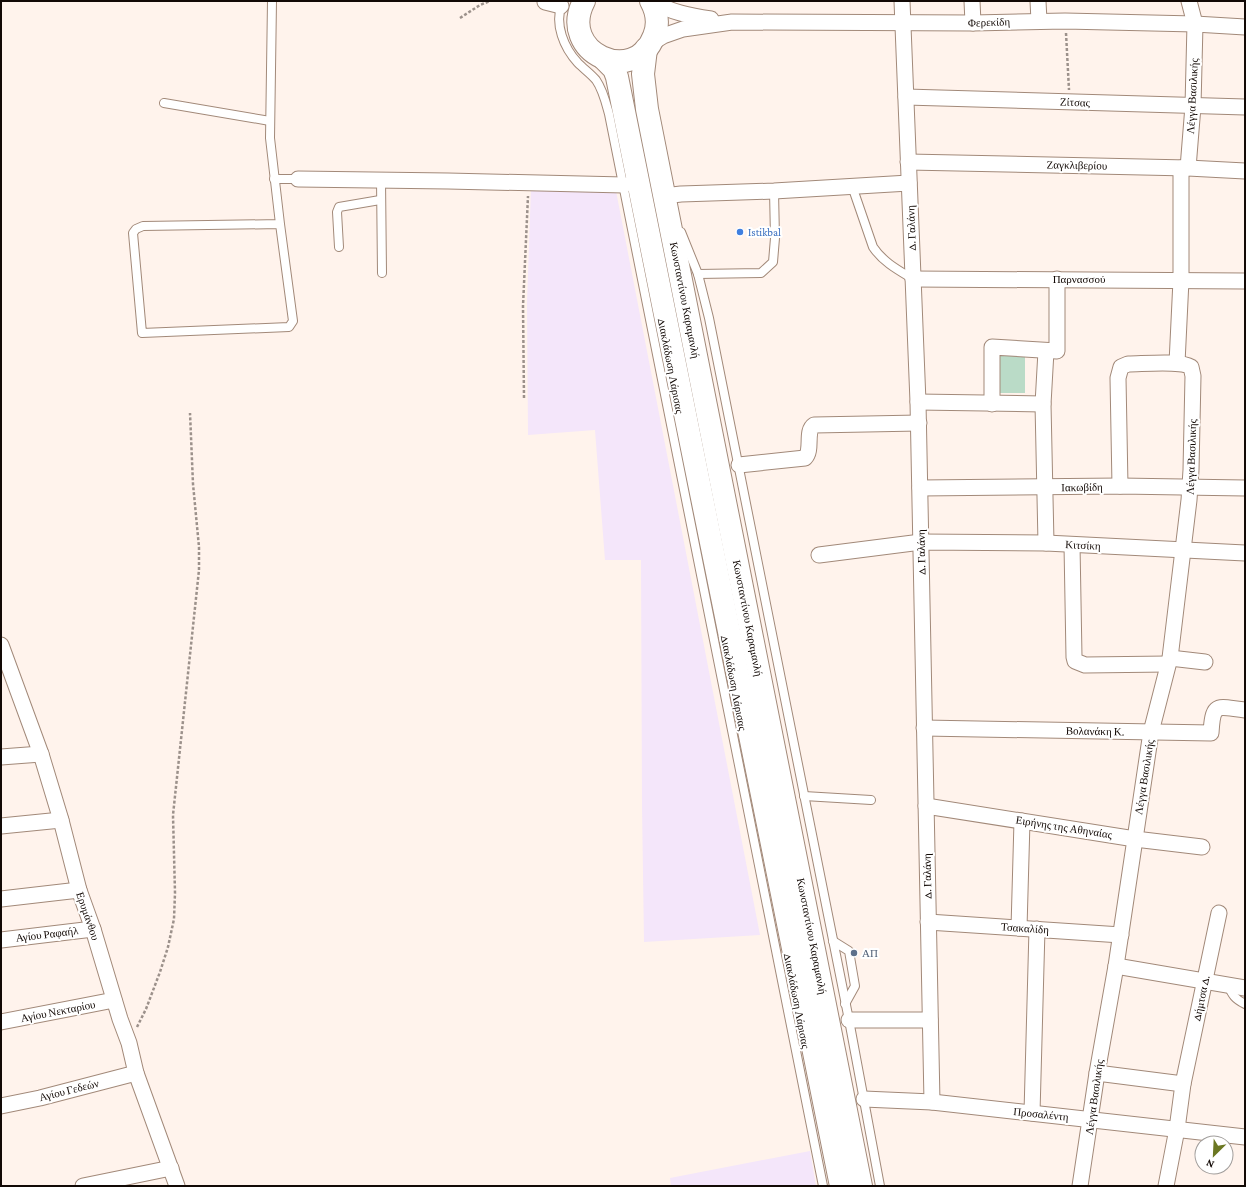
<svg xmlns="http://www.w3.org/2000/svg" width="1246" height="1187" font-family="'Crimson Pro',serif">
	<style>
		.commercial { fill: #f4e6fa }
		.green { fill: #badbc7 }
		.lines { fill: none; stroke-linecap: round; stroke-linejoin: round }
		.service-casing { stroke: #a28979; stroke-width: 10 }
		.minor-casing { stroke: #a28979; stroke-width: 17 }
		.primary-casing { stroke: #a28979; stroke-width: 24 }
		.path { stroke: #9c918b; stroke-width: 2.5; stroke-dasharray: 3 2; stroke-linecap: butt }
		.service { stroke: #fff; stroke-width: 8 }
		.minor { stroke: #fff; stroke-width: 15 }
		.primary { stroke: #fff; stroke-width: 22 }
		.shop-dot { fill: #3f7fe0; stroke: #fff; stroke-width: 1.5 }
		.service-dot { fill: #5c6f8a; stroke: #fff; stroke-width: 1.5 }
		.labels { text-anchor: middle; stroke-width: 4; stroke-linejoin: round; paint-order: stroke }
		.street-label { font-size: 11px; fill: #120905; stroke: #fff }
		.shop-label { font-size: 11px; fill: #366cbe; stroke: #fff; text-anchor: start }
		.service-label { font-size: 11px; fill: #4e5e75; stroke: #fff; text-anchor: start }
	</style>
	<rect width="100%" height="100%" fill="#fff3ec"/>
	<g class="commercial">
		<polygon points="531,188 616,191 760,935 644,942 642,806 641,560 605,560 595,430 528,435 527,303"/>
		<polygon points="810,1151 816,1186 671,1186 670,1178"/>
	</g>
	<rect class="green" x="985" y="349" width="40" height="44"/>
	<g class="lines">
		<g class="service-casing">
			<g id="service">
				<polyline points="272,1 270,138 280,224 293,321 289,327 142,333 133,233 136,229 143,226 280,224"/>
				<path d="M562 4C554 24 564 48 578 63 584 69 591 74 596 80 603 90 606 103 609 114L823 1186"/>
				<polyline points="164,103 270,121"/>
				<polyline points="274,179 298,179"/>
				<polyline points="381,180 382,273"/>
				<path d="M852 186 873 247C883 262 898 270 913 279"/>
				<polyline points="681,232 698,274 709,318 849,1020 880,1186"/>
				<polyline points="339,247 337,212 339,207 380,200"/>
				<polyline points="698,274 761,273 773,262 775,238 774,191"/>
				<polyline points="804,796 871,800"/>
				<polyline points="833,941 849,951 855,986 845,1004"/>
				<path d="M1228 985C1232 995 1235 999 1245 1004"/>
			</g>
		</g>
		<g class="minor-casing">
			<g id="minor">
				<path d="M652 1C670 12 690 16 711 19"/>
				<polyline points="902,1 918,402 932,1102"/>
				<polyline points="972,1 973,23"/>
				<polyline points="1038,1 1039,21"/>
				<polyline points="545,2 561,6"/>
				<polyline points="650,44 663,36 683,29 732,22 973,23 1065,21 1195,24 1245,27"/>
				<polyline points="906,97 1245,107"/>
				<polyline points="908,162 1188,168 1245,171"/>
				<polyline points="1188,168 1193,106 1195,24 1189,1"/>
				<polyline points="298,179 448,181 624,185"/>
				<polyline points="664,196 681,194 774,191 909,183"/>
				<polyline points="913,279 1245,281"/>
				<polyline points="1046,351 1043,404 1046,543"/>
				<polyline points="1177,363 1181,280 1181,168"/>
				<polyline points="918,402 1043,404"/>
				<polyline points="992,404 992,347 1057,351 1057,279"/>
				<path d="M739 465 805 458C813 450 805 431 814 425L919 423"/>
				<polyline points="920,488 1120,486 1245,488"/>
				<polyline points="1072,545 1074,657 1075,661 1085,665 1168,664"/>
				<polyline points="819,555 921,542 1046,543 1245,553"/>
				<polyline points="1,645 41,754 61,820 79,890 93,929 120,1019 129,1043 136,1073 177,1186"/>
				<polyline points="1170,658 1205,662"/>
				<path d="M924 728 1211 733C1213 701 1217 707 1245 710"/>
				<polyline points="1,757 41,754"/>
				<polyline points="926,806 1135,839 1202,847"/>
				<polyline points="1,826 61,820"/>
				<polyline points="1,899 79,890"/>
				<polyline points="928,922 1121,935"/>
				<polyline points="1019,928 1022,821"/>
				<polyline points="1,940 93,929"/>
				<polyline points="1116,966 1245,988"/>
				<polyline points="849,1020 930,1020"/>
				<polyline points="1,1022 114,1000"/>
				<polyline points="1097,1073 1183,1084"/>
				<polyline points="864,1099 932,1102 1245,1137"/>
				<polyline points="1,1106 40,1098 136,1073"/>
				<polyline points="1032,1113 1037,929"/>
				<polyline points="83,1186 171,1168"/>
				<path d="M1080 1186 1097 1073 1116 966 1151 732 1170 658 1189 500 1191 470 1193 376 1191 367C1180 360 1143 364 1128 364L1121 367 1118 378 1120 486"/>
				<polyline points="1166,1186 1177,1129 1183,1084 1219,913"/>
			</g>
		</g>
		<g class="primary-casing">
			<g id="primary">
				<path d="M584 1C557 53 635 87 654 36 659 24 657 12 651 1"/>
				<polyline points="646,49 643,74 647,109 861,1186"/>
				<polyline points="604,59 614,69 617,77 841,1186"/>
			</g>
		</g>
		<g class="path">
			<polyline points="460,18 480,5 490,1"/>
			<polyline points="1066,33 1069,90"/>
			<polyline points="524,398 523,306 528,196"/>
			<polyline points="137,1027 146,1009 160,972 168,947 174,919 175,893 173,815 199,570 199,547 193,484 190,413"/>
		</g>
		<use href="#service" class="service"/>
		<use href="#minor" class="minor"/>
		<use href="#primary" class="primary"/>
	</g>
	<circle class="shop-dot" cx="740" cy="232" r="4"/>
	<circle class="service-dot" cx="854" cy="953" r="4"/>
	<g class="labels">
		<g class="street-label">
			<text transform="translate(989 22) rotate(-2)" y="4">Φερεκίδη</text>
			<text transform="translate(1192 96) rotate(-87)" y="4">Λέγγα Βασιλικής</text>
			<text transform="translate(1075 102) rotate(2)" y="4">Ζίτσας</text>
			<text transform="translate(1077 165) rotate(1)" y="4">Ζαγκλιβερίου</text>
			<text transform="translate(911 228) rotate(-92)" y="4">Δ. Γαλάνη</text>
			<text x="1079" y="283">Παρνασσού</text>
			<text transform="translate(685 300) rotate(79)" y="4">Κωνσταντίνου Καραμανλή</text>
			<text transform="translate(671 366) rotate(79)" y="4">Διακλάδωση Λάρισας</text>
			<text transform="translate(1191 457) rotate(-88)" y="4">Λέγγα Βασιλικής</text>
			<text transform="translate(1082 487) rotate(-1)" y="4">Ιακωβίδη</text>
			<text transform="translate(1083 545) rotate(3)" y="4">Κιτσίκη</text>
			<text transform="translate(921 552) rotate(-91)" y="4">Δ. Γαλάνη</text>
			<text transform="translate(748 618) rotate(79)" y="4">Κωνσταντίνου Καραμανλή</text>
			<text transform="translate(734 683) rotate(79)" y="4">Διακλάδωση Λάρισας</text>
			<text transform="translate(1095 731) rotate(1)" y="4">Βολανάκη Κ.</text>
			<text transform="translate(1144 777) rotate(-81)" y="4">Λέγγα Βασιλικής</text>
			<text transform="translate(1064 827) rotate(9)" y="4">Ειρήνης της Αθηναίας</text>
			<text transform="translate(927 876) rotate(-91)" y="4">Δ. Γαλάνη</text>
			<text transform="translate(88 916) rotate(71)" y="4">Ερυμάνθου</text>
			<text transform="translate(1025 928) rotate(4)" y="4">Τσακαλίδη</text>
			<text transform="translate(47 934) rotate(-7)" y="4">Αγίου Ραφαήλ</text>
			<text transform="translate(812 936) rotate(79)" y="4">Κωνσταντίνου Καραμανλή</text>
			<text transform="translate(1201 998) rotate(-78)" y="4">Δήμτσα Δ.</text>
			<text transform="translate(797 1001) rotate(79)" y="4">Διακλάδωση Λάρισας</text>
			<text transform="translate(58 1011) rotate(-11)" y="4">Αγίου Νεκταρίου</text>
			<text transform="translate(69 1090) rotate(-14)" y="4">Αγίου Γεδεών</text>
			<text transform="translate(1094 1097) rotate(-82)" y="4">Λέγγα Βασιλικής</text>
			<text transform="translate(1041 1114) rotate(6)" y="4">Προσαλέντη</text>
		</g>
		<g class="shop-label">
			<text x="748" y="236">Istikbal</text>
		</g>
		<g class="service-label">
			<text x="862" y="957">ΑΠ</text>
		</g>
	</g>
	<rect width="1246" height="1187" fill="none" stroke="#120905" stroke-width="4"/>
	<g transform="translate(1214 1155) rotate(204)"><circle r="19" fill="#ffffff" stroke="#a09d9b"/>
	<path d="M0-3L7 15L0 10L-7 15Z" fill="#6b7722"/>
	<text y="-6" font-size="11" font-weight="bold" text-anchor="middle" fill="#120905">N</text>
	</g>
</svg>
